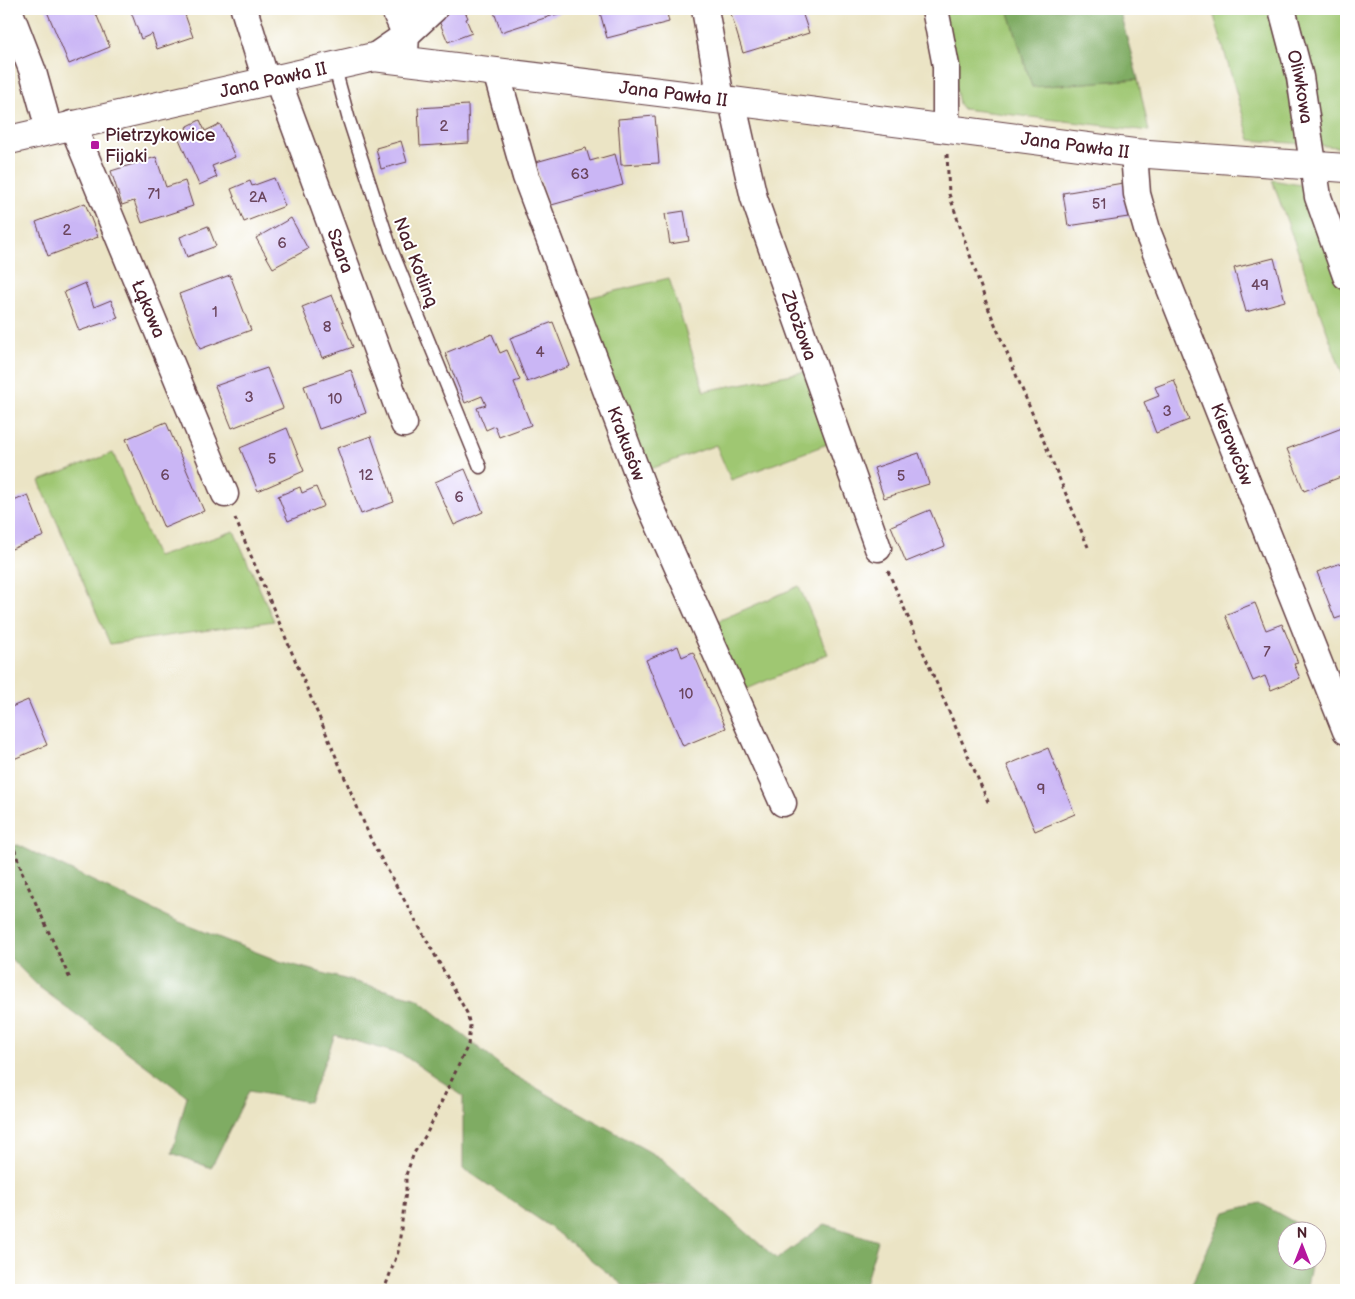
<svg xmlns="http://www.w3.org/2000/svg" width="1355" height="1299" font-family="'Balsamiq Sans',sans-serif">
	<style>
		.green { fill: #9fc772; stroke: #74734e }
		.forest { fill: #7fac64; stroke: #646648 }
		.building { fill: #cab6f5 }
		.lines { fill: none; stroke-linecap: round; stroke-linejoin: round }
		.service-casing { stroke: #623d42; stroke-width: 15 }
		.minor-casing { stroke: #623d42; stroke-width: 29 }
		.tertiary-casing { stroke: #623d42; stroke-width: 30 }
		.path { stroke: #623d42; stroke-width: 3; stroke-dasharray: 4 4; stroke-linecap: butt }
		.service { stroke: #fff; stroke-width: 12 }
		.minor { stroke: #fff; stroke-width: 26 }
		.tertiary { stroke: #fff; stroke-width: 28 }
		.poi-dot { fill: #b5179e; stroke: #fff; stroke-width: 2 }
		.labels { text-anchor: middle; stroke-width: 4; stroke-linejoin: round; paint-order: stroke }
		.number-label { font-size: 15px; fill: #6a455e }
		.street-label { font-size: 18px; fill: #4a1f2b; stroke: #fff }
		.poi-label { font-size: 18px; fill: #4a1f2b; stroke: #fff; text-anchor: start }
	</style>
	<rect width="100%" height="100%" fill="#fff"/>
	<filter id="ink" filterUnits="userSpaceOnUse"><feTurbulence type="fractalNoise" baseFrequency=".02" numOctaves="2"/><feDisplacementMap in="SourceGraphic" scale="10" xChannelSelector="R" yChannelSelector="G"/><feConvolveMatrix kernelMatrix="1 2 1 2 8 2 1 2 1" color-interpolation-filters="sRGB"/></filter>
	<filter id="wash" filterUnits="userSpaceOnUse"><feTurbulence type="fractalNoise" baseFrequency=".0096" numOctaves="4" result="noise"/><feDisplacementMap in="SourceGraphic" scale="20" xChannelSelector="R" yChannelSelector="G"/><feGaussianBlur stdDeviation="1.12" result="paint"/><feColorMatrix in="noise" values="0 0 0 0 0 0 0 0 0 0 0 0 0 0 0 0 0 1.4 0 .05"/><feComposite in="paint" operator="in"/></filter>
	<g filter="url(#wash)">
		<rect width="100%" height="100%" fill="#ebe4c5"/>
		<g class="green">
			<polygon points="941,9 1008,9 1032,87 1138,79 1149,131 963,109 959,104"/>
			<polygon points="1212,9 1273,9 1304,144 1250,140"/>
			<polygon points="1287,9 1346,9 1346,148 1317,145"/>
			<polygon points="1272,180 1301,185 1310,192 1327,246 1346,300 1346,384"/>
			<polygon points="669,278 704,391 808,371 833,442 731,480 716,445 645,471 579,300"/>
			<polygon points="113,453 157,557 234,531 274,621 110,644 39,481"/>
			<polygon points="799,586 828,654 740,692 711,624"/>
		</g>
		<g class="forest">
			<polygon points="1008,9 1119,9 1138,79 1032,87"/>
			<polygon points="18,845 172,919 279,961 418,999 510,1073 662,1159 777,1259 825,1224 878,1241 863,1290 629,1290 546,1224 463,1168 463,1096 403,1055 335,1035 309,1102 249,1091 211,1168 172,1153 187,1096 39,987 9,957 9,846"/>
			<polygon points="1260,1203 1310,1231 1288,1232 1288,1262 1312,1262 1306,1290 1189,1290 1225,1212"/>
		</g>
		<g id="blocks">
			<g class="building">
				<polygon points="46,9 94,9 110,47 69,64"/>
				<polygon points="130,9 183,9 193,37 157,49 152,34 141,39"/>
				<polygon points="443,9 464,9 468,18 466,19 472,33 448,42 436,14"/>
				<polygon points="493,9 573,9 501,32"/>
				<polygon points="599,9 666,9 669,22 607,38"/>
				<polygon points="747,9 801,9 809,33 743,53 731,14"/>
				<polygon points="468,105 469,143 420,146 418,108"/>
				<polygon points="655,116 659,163 621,165 618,119"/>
				<polygon points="200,120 205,131 220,124 235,157 212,166 217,177 199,185 179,139 189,134 186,127"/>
				<polygon points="401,141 407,162 381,169 376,148"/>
				<polygon points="586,148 590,161 615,154 623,185 548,206 536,162"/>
				<polygon points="156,157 166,187 185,181 193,206 142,223 134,201 122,205 111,171"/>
				<polygon points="274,178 285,206 244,222 231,189 250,181 252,186"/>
				<polygon points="1129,182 1135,216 1068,226 1063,193"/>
				<polygon points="85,203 98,237 48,256 36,222"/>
				<polygon points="684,211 689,241 670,244 665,214"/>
				<polygon points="291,218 308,249 273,268 256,238"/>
				<polygon points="208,226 216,246 187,257 180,237"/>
				<polygon points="1274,258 1285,301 1246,312 1234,268"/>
				<polygon points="230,275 251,330 200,349 179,294"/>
				<polygon points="85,283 94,307 111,300 118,318 79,331 64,292"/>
				<polygon points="332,295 353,347 322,358 302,307"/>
				<polygon points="553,322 570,366 527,382 510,338"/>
				<polygon points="492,334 500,353 507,350 520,380 514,382 531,425 499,437 495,426 486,430 477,408 486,405 482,396 465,403 445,353"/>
				<polygon points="267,368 283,408 232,428 215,386"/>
				<polygon points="351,370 366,413 319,429 304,386"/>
				<polygon points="1174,380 1189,420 1156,433 1144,402 1159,396 1155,387"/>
				<polygon points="166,422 204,511 164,528 126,439"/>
				<polygon points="287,428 304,471 258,491 240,448"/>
				<polygon points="1342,428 1346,440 1346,475 1304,491 1287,449"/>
				<polygon points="371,436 394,502 361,514 337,448"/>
				<polygon points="919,453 929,484 884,498 874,468"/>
				<polygon points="465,469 483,512 454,525 435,482"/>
				<polygon points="300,487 302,493 316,487 324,506 288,521 278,496"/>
				<polygon points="28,495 44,536 9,550 9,503"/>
				<polygon points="930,510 945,546 906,562 891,526"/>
				<polygon points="1346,561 1346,615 1335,619 1317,572"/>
				<polygon points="1255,603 1266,630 1282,624 1298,663 1294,664 1300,678 1271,690 1265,676 1253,681 1225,615"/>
				<polygon points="678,646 682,657 693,652 726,728 683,746 646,660"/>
				<polygon points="28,700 47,745 9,761 9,708"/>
				<polygon points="1048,748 1075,814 1035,831 1007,765"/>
			</g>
		</g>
	</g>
	<g filter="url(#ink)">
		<use href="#blocks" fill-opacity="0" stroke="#623d42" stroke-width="1"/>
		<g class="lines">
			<g class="service-casing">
				<polyline id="service" points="334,65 349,120 391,249 480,467"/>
			</g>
			<g class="minor-casing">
				<g id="minor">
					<polyline points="244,9 266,80"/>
					<polyline points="394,9 406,35 405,52"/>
					<polyline points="705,9 721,99"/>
					<polyline points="935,9 946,66 946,129"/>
					<path id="s1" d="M1282 9 1300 77 1318 197 1346 276"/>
					<polyline points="9,10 33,72 49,129"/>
					<polyline points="374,57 406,35 434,9"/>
					<path id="s2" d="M496 72 526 177 646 496 783 803"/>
					<path id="s3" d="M277 78 404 424"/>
					<path id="s4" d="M732 101 754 198 878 548"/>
					<path id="s5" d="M72 124 225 494"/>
					<path id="s6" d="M1134 153 1137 194 1148 233 1346 731"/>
				</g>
			</g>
			<g class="tertiary-casing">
				<g id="tertiary">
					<path id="s7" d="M9 140 374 57 732 101 1134 153 1346 168"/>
				</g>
			</g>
			<g class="path">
				<polyline points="947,154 949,194 987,305 1088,547"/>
				<polyline points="235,518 372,842 467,1013 470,1026 468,1045 426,1135 414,1153 406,1175 406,1191 398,1252 384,1290"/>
				<polyline points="888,571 989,804"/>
				<polyline points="9,834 24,877 70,979"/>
			</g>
			<use href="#service" class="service"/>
			<use href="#minor" class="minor"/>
			<use href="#tertiary" class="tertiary"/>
		</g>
	</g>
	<rect class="poi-dot" x="90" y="140" width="10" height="10" rx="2.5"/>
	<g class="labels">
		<g class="number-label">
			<text x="444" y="131">2</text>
			<text x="580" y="179">63</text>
			<text x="154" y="199">71</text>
			<text x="258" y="202">2A</text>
			<text x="1099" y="209">51</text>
			<text x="67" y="235">2</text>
			<text x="282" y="248">6</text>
			<text x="1260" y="290">49</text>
			<text x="215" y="317">1</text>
			<text x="327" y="332">8</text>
			<text x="540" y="357">4</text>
			<text x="249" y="402">3</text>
			<text x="335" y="404">10</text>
			<text x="1167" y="416">3</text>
			<text x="272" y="464">5</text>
			<text x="165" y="480">6</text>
			<text x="366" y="480">12</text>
			<text x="901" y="481">5</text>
			<text x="459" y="502">6</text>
			<text x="1267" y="657">7</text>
			<text x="686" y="699">10</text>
			<text x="1041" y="794">9</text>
		</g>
		<g class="street-label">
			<text dy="6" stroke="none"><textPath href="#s7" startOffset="271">Jana Pawła II</textPath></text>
			<text dy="6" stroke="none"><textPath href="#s1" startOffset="80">Oliwkowa</textPath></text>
			<text dy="6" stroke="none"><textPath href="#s7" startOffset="676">Jana Pawła II</textPath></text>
			<text dy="6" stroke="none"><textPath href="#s7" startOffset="1081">Jana Pawła II</textPath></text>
			<text dy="6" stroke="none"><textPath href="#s3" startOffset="184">Szara</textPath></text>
			<text transform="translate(416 262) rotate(69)" y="6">Nad Kotliną</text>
			<text dy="6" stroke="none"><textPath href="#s5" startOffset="200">Łąkowa</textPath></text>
			<text dy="6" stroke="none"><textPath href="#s4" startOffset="235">Zbożowa</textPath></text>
			<text dy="6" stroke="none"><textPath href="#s2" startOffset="394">Krakusów</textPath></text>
			<text dy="6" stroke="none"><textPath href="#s6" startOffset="309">Kierowców</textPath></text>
		</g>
		<g class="poi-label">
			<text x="105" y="141">Pietrzykowice<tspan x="105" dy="21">Fijaki</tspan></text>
		</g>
	</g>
	<rect width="1355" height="1299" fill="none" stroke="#fff" stroke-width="30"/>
	<g transform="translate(1302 1246)"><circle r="24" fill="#ffffff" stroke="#b7a5aa"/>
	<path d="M0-4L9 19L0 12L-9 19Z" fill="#b5179e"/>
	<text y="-8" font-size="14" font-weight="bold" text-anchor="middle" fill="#4a1f2b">N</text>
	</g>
</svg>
